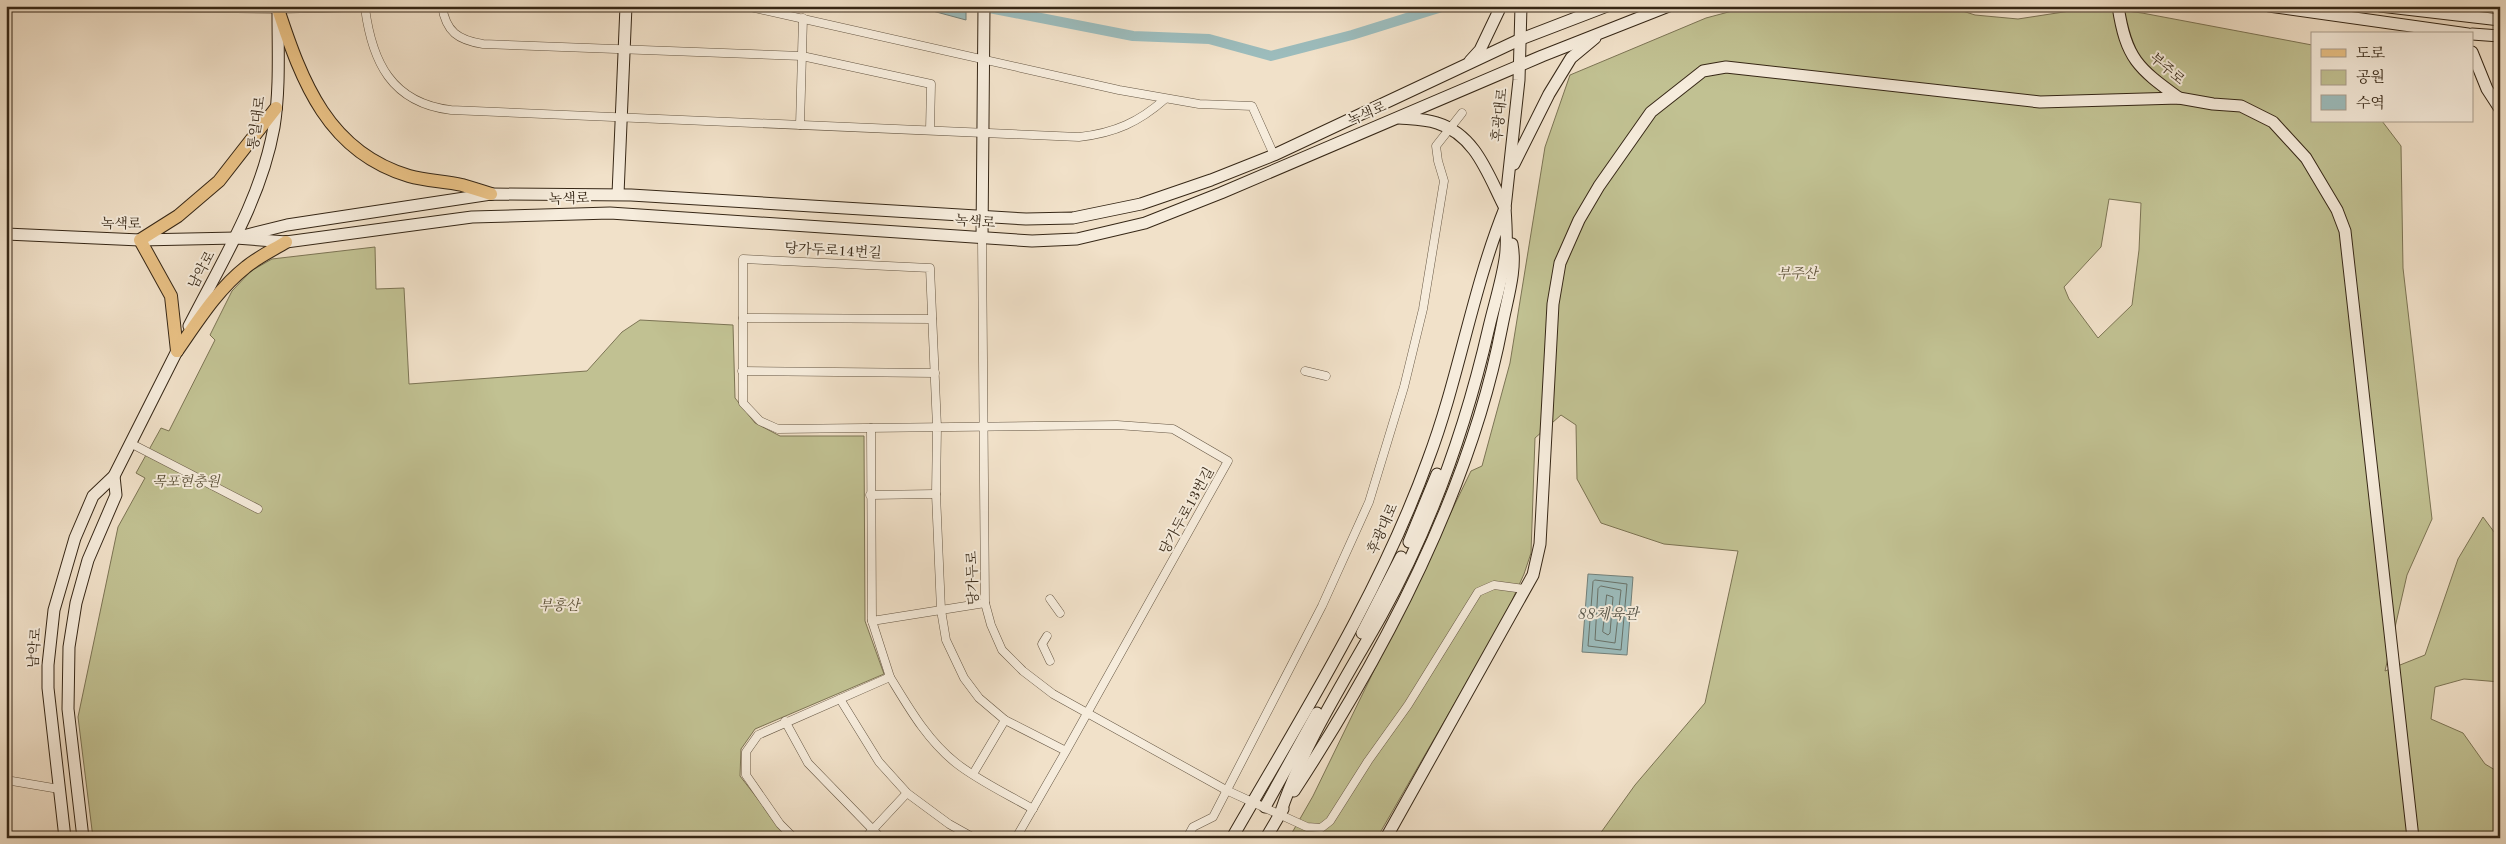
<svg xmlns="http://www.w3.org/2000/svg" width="2506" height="844" viewBox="0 0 2506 844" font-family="'Old Standard TT','Noto Serif KR',serif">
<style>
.green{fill:#c1c192;stroke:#7c7454;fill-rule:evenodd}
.water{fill:#9cbcbc;stroke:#73807a}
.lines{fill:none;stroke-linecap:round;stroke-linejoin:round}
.shore{stroke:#697269;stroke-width:1}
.canal{stroke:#9cbcbc;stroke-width:10}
.street-casing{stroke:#655643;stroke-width:9}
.secondary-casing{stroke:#362716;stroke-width:13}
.primary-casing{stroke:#362716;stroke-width:14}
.street{stroke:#f6ecdc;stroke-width:8}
.secondary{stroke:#f6ecdc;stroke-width:11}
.primary{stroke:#e8c084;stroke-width:12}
.labels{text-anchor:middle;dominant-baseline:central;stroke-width:4;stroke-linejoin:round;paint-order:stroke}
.street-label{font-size:14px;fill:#362716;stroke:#f6ecdc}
.park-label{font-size:14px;font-style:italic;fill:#594e35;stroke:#f6ecdc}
.water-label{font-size:15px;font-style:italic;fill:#555448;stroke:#f6ecdc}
</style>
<rect width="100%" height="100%" fill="#f1e1c9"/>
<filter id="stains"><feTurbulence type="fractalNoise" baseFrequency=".004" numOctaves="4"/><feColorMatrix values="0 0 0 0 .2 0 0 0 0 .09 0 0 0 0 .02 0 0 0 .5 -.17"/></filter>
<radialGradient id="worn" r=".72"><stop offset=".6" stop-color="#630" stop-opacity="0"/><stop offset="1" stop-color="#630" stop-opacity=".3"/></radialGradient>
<!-- green -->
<g class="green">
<path d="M1751,6H1947L1975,15L2018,19L2096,7L2142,13L2312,45V121H2382L2401,146L2403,268L2432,519L2407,575L2385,671L2425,655L2458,559L2483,517L2500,540V682L2464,679L2435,687L2431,719L2463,733L2485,764L2500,773V838H1597L1635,785L1705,703L1738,551L1664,544L1601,523L1577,479L1576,425L1561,415L1535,438L1531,553L1524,574L1505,616L1377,838H1289L1313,796L1471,471L1482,466L1510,363L1545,147L1570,75L1706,18ZM2109,199L2141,203L2139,250L2132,305L2098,338L2069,299L2064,287L2101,247Z"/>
<path d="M375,247L376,289L404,288L409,384L587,371L622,332L640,320L733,325L735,398L755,423L780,436H864L865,621L884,674L755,729L741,749L740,776L788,838H93L78,717L118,527L145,478L136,473L161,428L169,431L215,340L210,335L232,291L251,271L272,259Z"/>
</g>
<!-- water -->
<g class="water">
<path d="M914,6H966V20Z"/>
<path d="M1588,574L1633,577L1627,655L1582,652Z"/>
</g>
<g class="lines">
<!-- shore -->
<g class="shore">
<path d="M1595,580L1627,584L1621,650L1588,646L1593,582Z"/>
<path d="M1601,586L1621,590L1615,643L1595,640L1598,589Z"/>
<path d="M1607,595L1613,597L1610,633L1608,635L1603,632Z"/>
</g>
<!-- canal -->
<path class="canal" d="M979,6L1133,36L1209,39L1271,56L1352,35L1445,6"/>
<defs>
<g id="street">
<path d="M52,6L278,9L410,6"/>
<path d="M442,6C446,32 458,40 483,44L802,56L931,84L930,130"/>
<path d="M746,6L1119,90L1199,104L1252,106L1274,155"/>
<path d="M365,8C372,61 391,103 451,110L1079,137C1115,133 1139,122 1165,99"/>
<path d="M800,125L803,18"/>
<path d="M982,238L985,603L991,625L1002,650L1023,671L1053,694L1226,790L1307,827L1321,828L1330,821L1368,761L1408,705L1478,592L1494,585L1524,589"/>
<path d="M743,318L932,319"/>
<path d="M742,371L935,373"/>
<path d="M1305,371L1326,376"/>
<path d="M871,428L872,621L985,603"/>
<path d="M130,443L258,509"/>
<path d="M870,495L936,494"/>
<path d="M1050,599L1060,613"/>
<path d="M1047,636L1042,644L1050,661"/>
<path d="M890,677C909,708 927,740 956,763C979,781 1007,794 1033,809"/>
<path d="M840,699L879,762L907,793"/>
<path d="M785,721L808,763L881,838"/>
<path d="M973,774L1005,720"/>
<path d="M6,780L59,789"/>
<path d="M794,838L780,824L746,775V752L758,735L890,677L872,621"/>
<path d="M865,838L907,793L949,824L974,838"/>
<path d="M1016,838L1066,751L1005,720L979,698L964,678L946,640L941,610L936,494L937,427L930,268L743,259V403L760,421L778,429L1117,425L1173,429L1228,461L1066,751"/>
<path d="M1187,838L1193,827L1213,817L1322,606L1369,502L1404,387L1423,309L1444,181L1438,161L1436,146L1462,113"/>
</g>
<g id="secondary">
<path d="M2118,6C2126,59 2138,68 2179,98"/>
<path d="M2269,6L2468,34"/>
<path d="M2380,6L2500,20"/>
<path d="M2472,34L2500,36"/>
<path d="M2472,52L2487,89L2500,109"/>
<path d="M1470,61L1480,50L1501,6"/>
<path d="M1399,118C1411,119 1425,119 1437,123C1476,135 1488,175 1505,208"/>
<path d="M1514,164L1549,94L1571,58L1595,38"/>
<path d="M618,194L626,6"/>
<path d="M1505,208L1519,80L1521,6"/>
<path d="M6,234L140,240L236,238L286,242L472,217L610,213L1032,241L1077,239L1145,223L1221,193L1542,56L1669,6"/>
<path d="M243,236L287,225L491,194L631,195L1026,219L1073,218L1141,204L1211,180L1274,155L1521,39L1607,6"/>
<path d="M982,238L984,6"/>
<path d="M189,326C222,261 261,200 274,127C280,90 278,51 278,13"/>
<path d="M1409,542L1437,474"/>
<path d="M1362,633L1401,557"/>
<path d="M1294,791C1384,653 1471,489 1502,326C1507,299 1517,270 1512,244"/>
<path d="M1265,807L1317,713"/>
<path d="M65,838L48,688V665L54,610L75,538L93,496L114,476L181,343"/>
<path d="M83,838L68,709L69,647L76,603L88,560L116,495L114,476"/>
<path d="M1232,838C1302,716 1380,593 1428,460C1459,378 1472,290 1505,208C1506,222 1507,236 1506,250C1505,271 1494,305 1489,327C1466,427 1431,526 1381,616C1345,680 1304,743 1280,814"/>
<path d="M1266,838L1283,809"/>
<path d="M1386,838L1533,575L1540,544L1553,304L1560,263L1579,220L1599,186L1651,112L1703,71L1726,67L2040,102L2179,98L2213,104L2241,106L2273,122L2306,158L2337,210L2345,231L2413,838"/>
</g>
<g id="primary">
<path d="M278,9C302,82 328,152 409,176C426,181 444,181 462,185C472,188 482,191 491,194"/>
<path d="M177,351L171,296L140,240L178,216L219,181L276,108"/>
<path d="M177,351C198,321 217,290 246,267C258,257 273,250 286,242"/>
</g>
</defs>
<!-- street casing -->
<use href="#street" class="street-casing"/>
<!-- secondary casing -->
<use href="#secondary" class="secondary-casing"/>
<!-- primary casing -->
<use href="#primary" class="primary-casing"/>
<!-- street -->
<use href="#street" class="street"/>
<!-- secondary -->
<use href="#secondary" class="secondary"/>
<!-- primary -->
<use href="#primary" class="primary"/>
</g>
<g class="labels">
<!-- street labels -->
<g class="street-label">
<text transform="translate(2167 69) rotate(40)">부주로</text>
<text transform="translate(1367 114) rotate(-23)">녹색로</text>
<text transform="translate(1500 115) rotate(-84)">후광대로</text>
<text transform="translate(257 123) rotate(-82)">통일대로</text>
<text transform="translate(569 199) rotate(-2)">녹색로</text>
<text transform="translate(975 222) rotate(4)">녹색로</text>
<text transform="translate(121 224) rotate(1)">녹색로</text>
<text transform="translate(833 251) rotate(3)">당가두로14번길</text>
<text transform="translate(202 270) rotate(-62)">남악로</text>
<text transform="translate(1187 511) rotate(-61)">당가두로13번길</text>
<text transform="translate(1383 529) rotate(-66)">후광대로</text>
<text transform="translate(973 578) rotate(-92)">당가두로</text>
<text transform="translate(35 648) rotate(-86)">남악로</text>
</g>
<!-- park labels -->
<g class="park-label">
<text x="1797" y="274">부주산</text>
<text x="186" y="482">목포현충원</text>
<text x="559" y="606">부흥산</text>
</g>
<!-- water labels -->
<g class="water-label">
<text x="1608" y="615">88체육관</text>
</g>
</g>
<!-- margin -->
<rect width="2506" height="844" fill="none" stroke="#f1e1c9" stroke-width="25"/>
<rect x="8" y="8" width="2491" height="829" fill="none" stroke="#362716" stroke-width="2.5"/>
<rect x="12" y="12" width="2481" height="819" fill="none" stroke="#362716"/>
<!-- legend -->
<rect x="2311" y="32" width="162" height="90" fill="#f6ecdc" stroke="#a99d8d"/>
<rect x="2321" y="49" width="25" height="8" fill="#e8c084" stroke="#a99d8d"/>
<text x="2356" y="58" font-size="15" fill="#362716">도로</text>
<rect x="2321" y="70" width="25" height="15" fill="#c1c192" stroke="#a99d8d"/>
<text x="2356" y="82" font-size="15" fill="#362716">공원</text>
<rect x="2321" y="95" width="25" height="15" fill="#9cbcbc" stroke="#a99d8d"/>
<text x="2356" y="108" font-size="15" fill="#362716">수역</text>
<rect width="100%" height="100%" filter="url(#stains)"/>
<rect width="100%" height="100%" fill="url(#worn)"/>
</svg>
